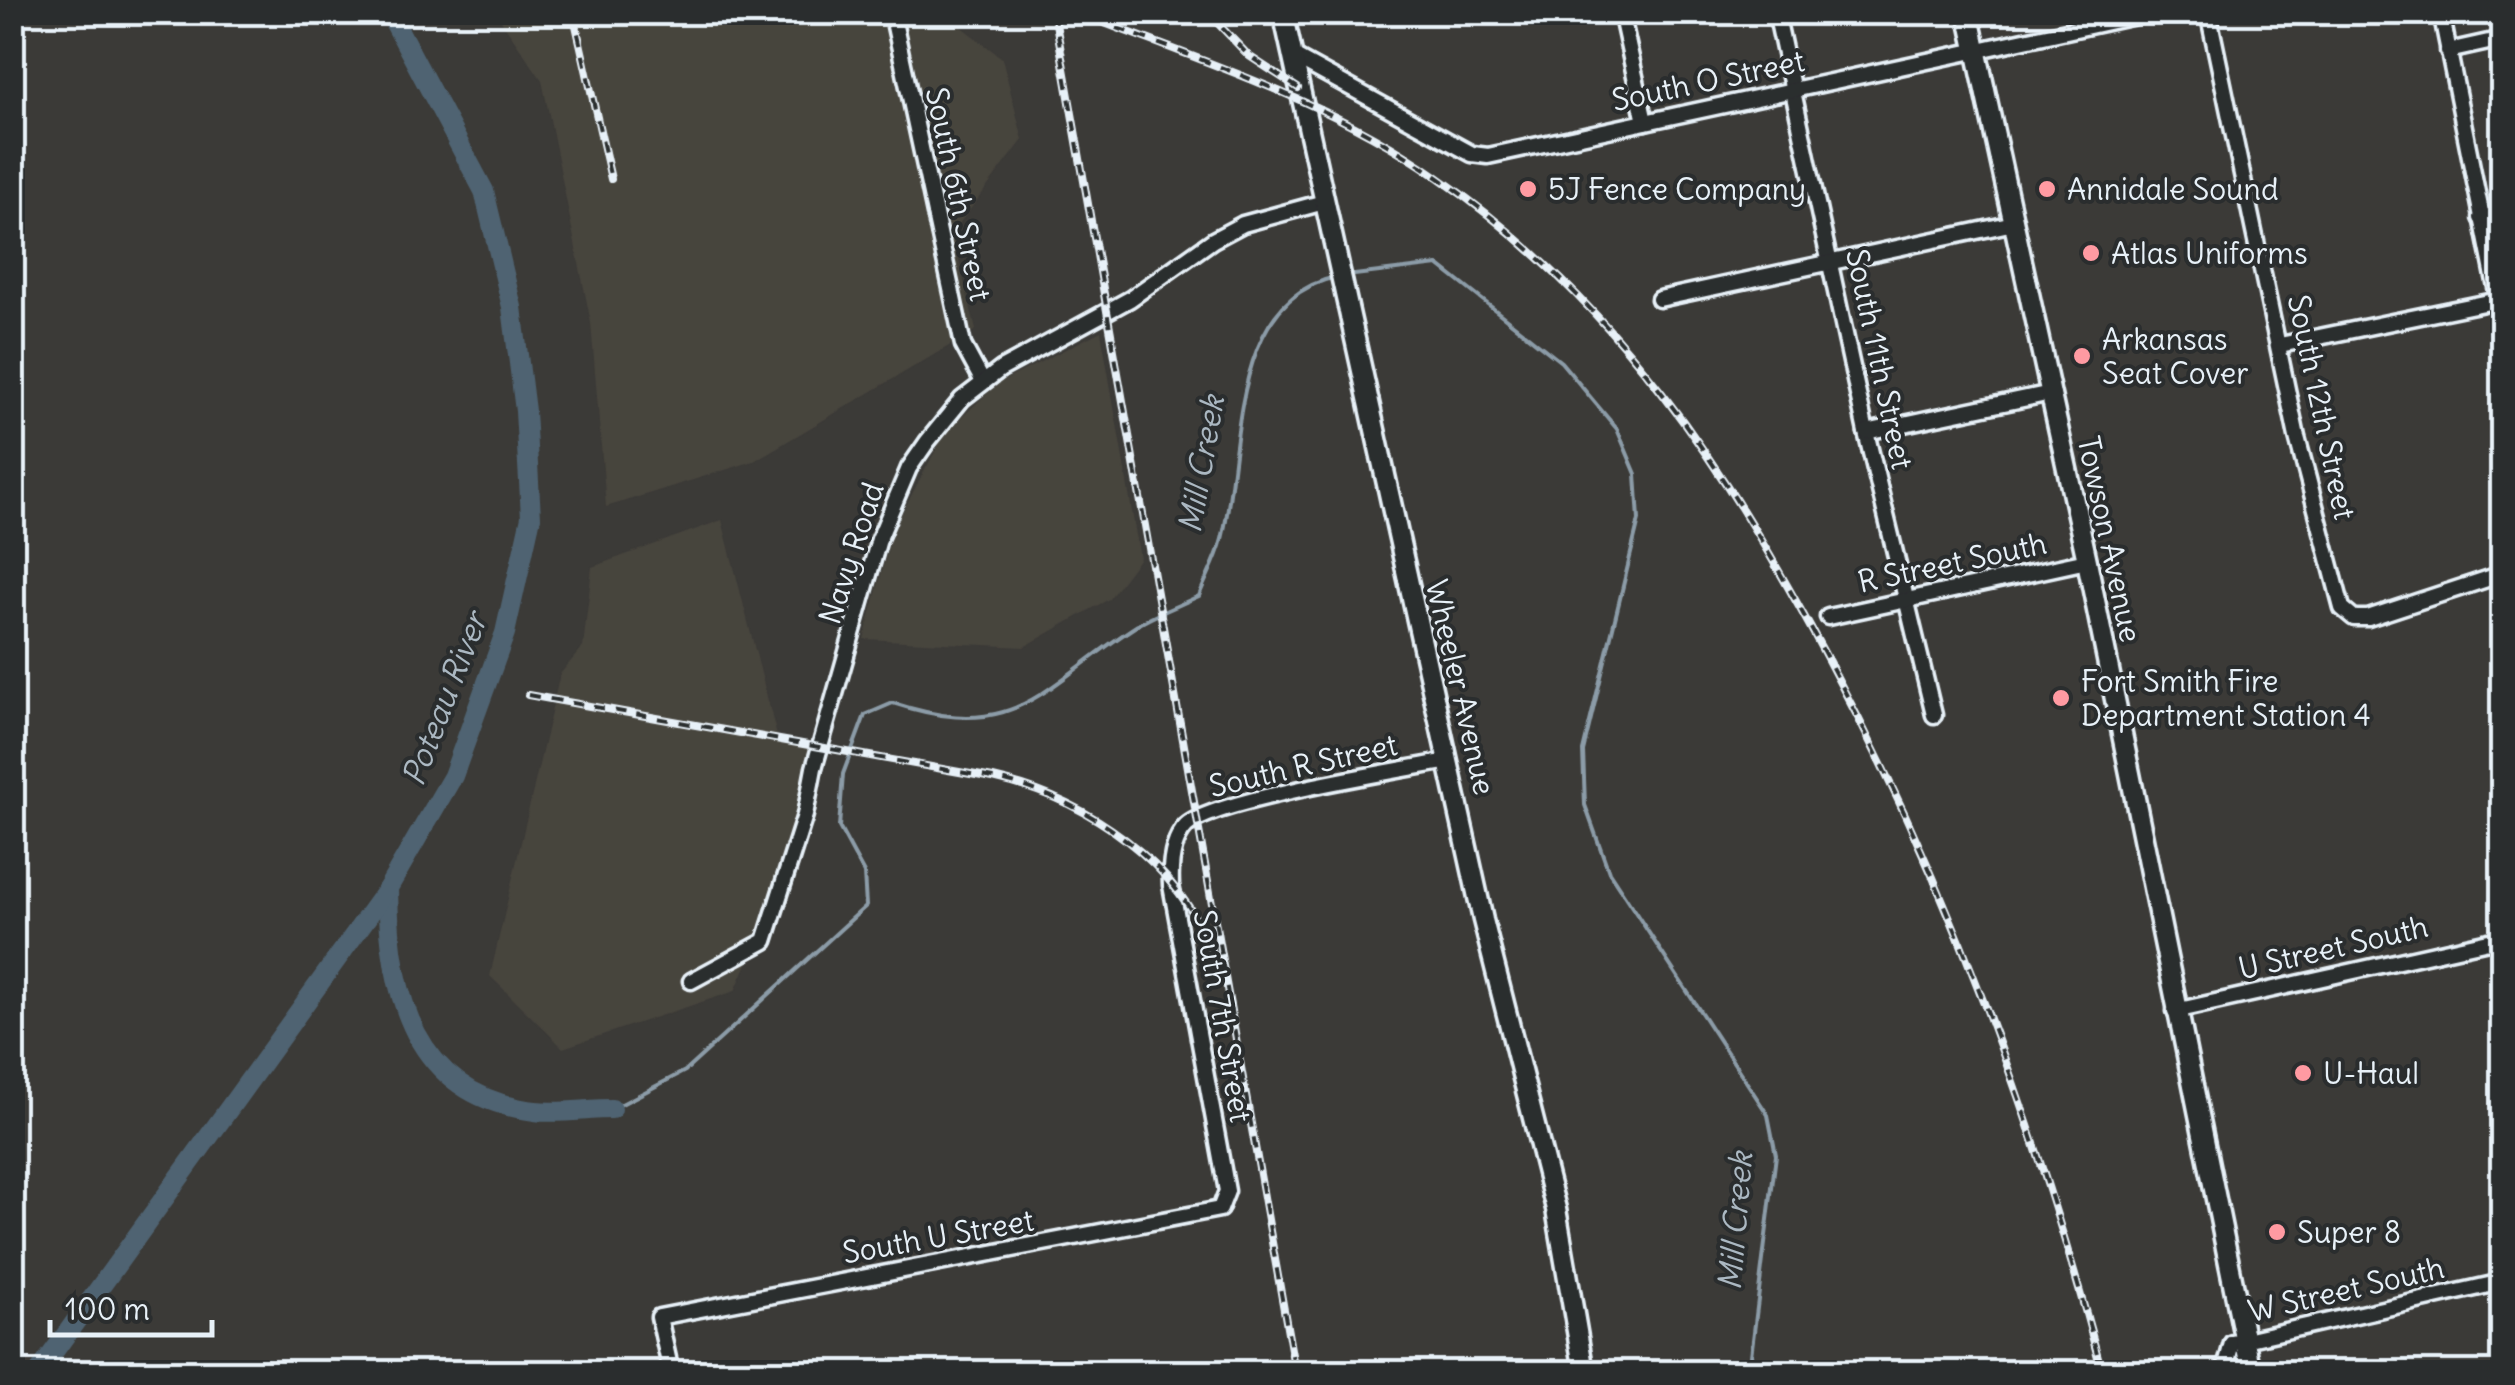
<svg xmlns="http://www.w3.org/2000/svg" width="2515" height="1385" viewBox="0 0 2515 1385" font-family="Delius,sans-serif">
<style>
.built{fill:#47443d}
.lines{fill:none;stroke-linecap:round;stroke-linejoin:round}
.stream{stroke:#8c9ca8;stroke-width:4}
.river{stroke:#4f6372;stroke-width:20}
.minor-casing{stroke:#e8f1f8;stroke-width:21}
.major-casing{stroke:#e8f1f8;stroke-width:25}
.minor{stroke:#2a2d2e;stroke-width:14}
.major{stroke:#2a2d2e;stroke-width:18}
.rail-casing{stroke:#e8f1f8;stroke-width:8}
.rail{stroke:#2a2d2e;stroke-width:4;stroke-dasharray:11;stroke-linecap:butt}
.poi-dot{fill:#ff9aa2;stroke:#2a2d2e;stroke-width:4}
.labels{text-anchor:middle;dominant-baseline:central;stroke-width:8;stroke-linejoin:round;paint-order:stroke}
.street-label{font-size:30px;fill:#e8f1f8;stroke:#2a2d2e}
.poi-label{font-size:30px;fill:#e8f1f8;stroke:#2a2d2e;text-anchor:start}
.water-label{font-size:32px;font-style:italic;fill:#abb8c2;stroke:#2a2d2e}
</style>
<rect width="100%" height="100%" fill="#3b3a37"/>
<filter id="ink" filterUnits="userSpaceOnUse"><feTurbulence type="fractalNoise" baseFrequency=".01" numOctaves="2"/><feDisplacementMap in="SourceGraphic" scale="20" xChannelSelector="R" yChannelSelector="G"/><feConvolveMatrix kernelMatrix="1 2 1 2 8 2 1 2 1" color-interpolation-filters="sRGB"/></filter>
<g filter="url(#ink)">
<!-- built -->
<g class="built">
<path d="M496,13H943L1002,58L1023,140L952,233L976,330L754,461L606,507L591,323L542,80Z"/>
<path d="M1101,331L1140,558L1109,599L1024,647L864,639L893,529L945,433L997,384Z"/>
<path d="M722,520L778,740L817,742L788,871L735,991L563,1048L490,976L560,674L583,647L592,567Z"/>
</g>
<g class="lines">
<!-- stream -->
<g class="stream">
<path d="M1346,276L1438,265L1561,362L1617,429L1636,474L1639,520L1583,751L1585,805L1609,872L1768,1115L1776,1155L1749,1372"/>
<path d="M612,1109L685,1071L866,906L864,873L839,827L843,774L865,715L893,703C1018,744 1040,688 1136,626C1155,614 1178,606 1199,596C1206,578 1217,559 1222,539C1243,458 1227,299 1336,277"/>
</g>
<!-- river -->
<g class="river">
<path d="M388,888C389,993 413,1096 535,1111C559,1114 587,1109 612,1109"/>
<path d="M39,1372L388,888L453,776L505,633L531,517L525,411L512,307L484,191L389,12"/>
</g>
<defs>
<g id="minor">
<path d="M892,12L963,345L983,382"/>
<path d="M1621,12L1645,122"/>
<path d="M1776,12L1866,432L1934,715"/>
<path d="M2208,12L2297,437L2342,608L2354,618H2368L2502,574"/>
<path d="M2441,12L2502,317"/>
<path d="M2448,51L2502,39"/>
<path d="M1293,56L1472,154L1488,156L2154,12"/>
<path d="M2481,218L2502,213"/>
<path d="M1659,299L2014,223"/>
<path d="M2280,345L2499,300"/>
<path d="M1866,432L2051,393"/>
<path d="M1828,617L2087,561"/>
<path d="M691,981L765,941L805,815L814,768L879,539L909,468L927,442L962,399L1001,369L1130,299L1213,240L1243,224L1324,202"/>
<path d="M2175,1011L2502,938"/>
<path d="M671,1372L659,1317L1220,1209L1227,1191L1171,885C1170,865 1172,841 1186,826C1213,800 1401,770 1449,761"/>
<path d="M2224,1372L2232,1343L2502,1282"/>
</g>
<g id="major">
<path d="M1283,12L1483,920L1556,1209L1584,1372"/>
<path d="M1968,12L2087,561L2251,1372"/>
</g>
</defs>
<!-- minor casing -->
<use href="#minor" class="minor-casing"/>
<!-- major casing -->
<use href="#major" class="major-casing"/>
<!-- minor -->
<use href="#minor" class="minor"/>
<!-- major -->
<use href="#major" class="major"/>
<defs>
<g id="rail">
<path d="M573,12L611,179"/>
<path d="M1054,12L1295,1372"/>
<path d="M1076,12C1198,60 1328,100 1436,176C1618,302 1726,468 1828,660C1950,887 2036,1124 2102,1372"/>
<path d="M1207,12L1249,56L1298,88"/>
<path d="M528,695L993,778C1087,799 1179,862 1213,955"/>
</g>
</defs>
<!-- rail casing -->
<use href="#rail" class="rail-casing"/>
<!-- rail -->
<use href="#rail" class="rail"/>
</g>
</g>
<!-- markers -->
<g class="poi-dot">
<circle cx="1528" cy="189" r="10"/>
<circle cx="2047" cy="189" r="10"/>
<circle cx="2091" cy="253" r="10"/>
<circle cx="2082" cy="356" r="10"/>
<circle cx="2061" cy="698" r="10"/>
<circle cx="2303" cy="1073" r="10"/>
<circle cx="2277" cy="1232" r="10"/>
</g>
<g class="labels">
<!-- street labels -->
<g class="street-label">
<text transform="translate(1708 80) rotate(-12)">South O Street</text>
<text transform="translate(959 194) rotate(78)">South 6th Street</text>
<text transform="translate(1880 359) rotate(78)">South 11th Street</text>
<text transform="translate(2322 407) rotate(78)">South 12th Street</text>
<text transform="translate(2110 539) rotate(78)">Towson Avenue</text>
<text transform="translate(851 553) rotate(-72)">Navy Road</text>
<text transform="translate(1952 562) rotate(-12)">R Street South</text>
<text transform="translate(1461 687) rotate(77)">Wheeler Avenue</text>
<text transform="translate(1303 765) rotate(-13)">South R Street</text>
<text transform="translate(2333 947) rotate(-13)">U Street South</text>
<text transform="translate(1223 1016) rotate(80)">South 7th Street</text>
<text transform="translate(938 1236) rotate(-10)">South U Street</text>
<text transform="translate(2346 1289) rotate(-13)">W Street South</text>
</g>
<!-- poi labels -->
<g class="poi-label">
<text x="1548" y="189">5J Fence Company</text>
<text x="2067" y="189">Annidale Sound</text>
<text x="2111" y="253">Atlas Uniforms</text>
<text x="2102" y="339">Arkansas<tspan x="2102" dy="34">Seat Cover</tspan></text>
<text x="2081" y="681">Fort Smith Fire<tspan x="2081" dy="34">Department Station 4</tspan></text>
<text x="2323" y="1073">U-Haul</text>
<text x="2297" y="1232">Super 8</text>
</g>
<!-- water labels -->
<g class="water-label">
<text transform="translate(1201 464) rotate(-80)">Mill Creek</text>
<text transform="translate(444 699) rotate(-69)">Poteau River</text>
<text transform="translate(1735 1221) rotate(-85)">Mill Creek</text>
</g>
</g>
<!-- margin -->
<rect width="2515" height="1385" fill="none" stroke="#2a2d2e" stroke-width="50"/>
<rect x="25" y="25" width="2465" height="1335" fill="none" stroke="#e8f1f8" stroke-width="4" filter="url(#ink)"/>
<!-- scale -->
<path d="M50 1320v15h162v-15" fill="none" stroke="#e8f1f8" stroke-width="5"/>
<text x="65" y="1320" font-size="30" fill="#e8f1f8" stroke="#2a2d2e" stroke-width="8" paint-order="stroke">100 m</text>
</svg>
